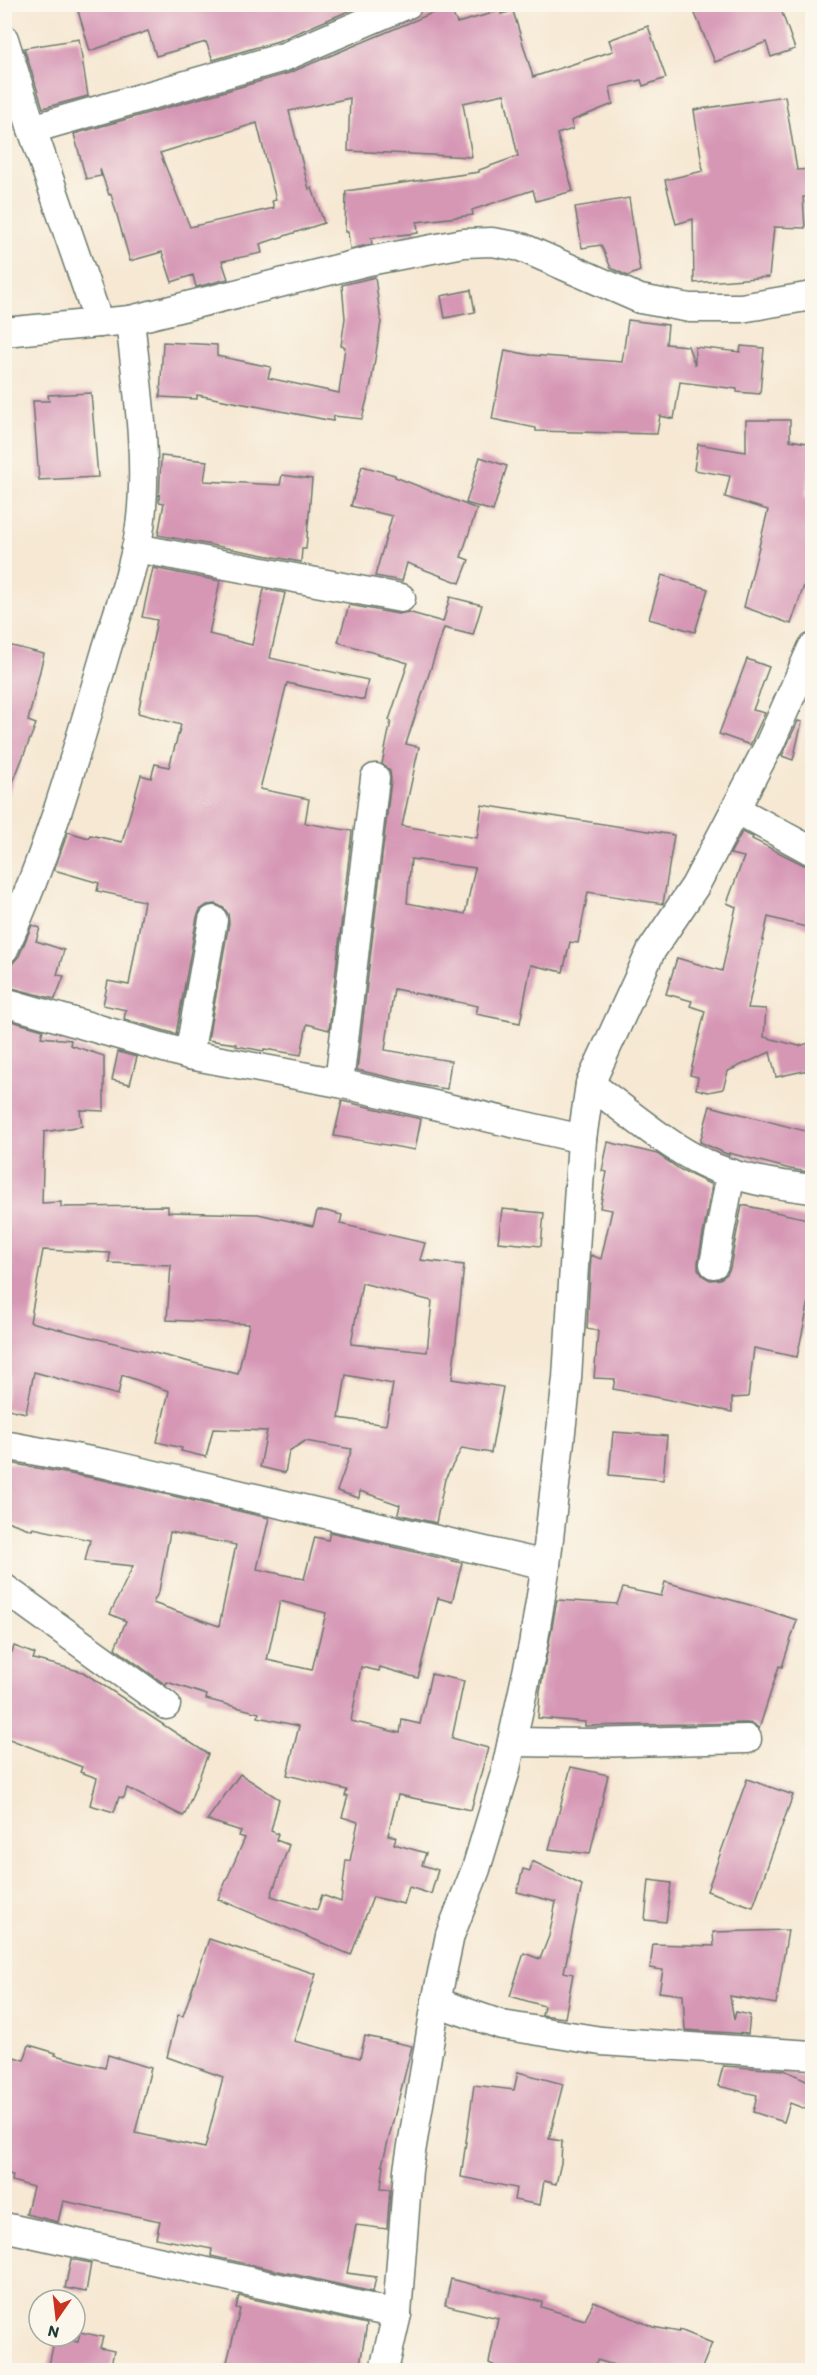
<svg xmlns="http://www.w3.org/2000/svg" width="817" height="2375" viewBox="0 0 817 2375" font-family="Itim,sans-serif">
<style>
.building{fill:#d697b5;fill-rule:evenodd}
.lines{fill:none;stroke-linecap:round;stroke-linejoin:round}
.street-casing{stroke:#6a796c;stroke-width:31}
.street{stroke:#fff;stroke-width:28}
</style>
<rect width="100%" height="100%" fill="#fbf7ec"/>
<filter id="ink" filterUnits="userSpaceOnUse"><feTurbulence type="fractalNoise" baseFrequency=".0167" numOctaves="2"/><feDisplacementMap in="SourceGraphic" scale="12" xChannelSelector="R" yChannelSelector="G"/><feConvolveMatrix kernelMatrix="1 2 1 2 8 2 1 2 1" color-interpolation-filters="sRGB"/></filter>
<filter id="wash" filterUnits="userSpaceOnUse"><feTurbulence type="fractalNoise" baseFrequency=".008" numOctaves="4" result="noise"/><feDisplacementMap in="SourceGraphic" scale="24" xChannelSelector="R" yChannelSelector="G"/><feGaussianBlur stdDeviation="1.35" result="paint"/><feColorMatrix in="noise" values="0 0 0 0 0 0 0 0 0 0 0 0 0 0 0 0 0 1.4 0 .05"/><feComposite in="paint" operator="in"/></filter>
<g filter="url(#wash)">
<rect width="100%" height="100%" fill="#f6e8d3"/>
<g id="blocks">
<!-- building -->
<g class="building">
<path d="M76,4H365L278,41L213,60L206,42L156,56L148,31L90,51Z"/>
<path d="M691,4H779L795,49L771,57L766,42L715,62Z"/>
<path d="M449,6L457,23L500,11L501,14L513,11L533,77L613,51L609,40L648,26L666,78L643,86L641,80L610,87L613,104L571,121L573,129L557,134L573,191L536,201L533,190L472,210L473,215L417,222L418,233L371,238L372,244L350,249L348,232H345L346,191L479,172V170L518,156L504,94L463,103L472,157L348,151L350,98L289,111L309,189L312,188L324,223L260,244L262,253L222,261L228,279L196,287L193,275L172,282L162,252L130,261L111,194L109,195L100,169L101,176L86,179L74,134L289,73ZM257,123L276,200L272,201L274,208L190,227L160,153Z"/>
<path d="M79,39L88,96L43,108L24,48Z"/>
<path d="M785,96L797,170L813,169V197H803L805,228L774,227L769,277L694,283L693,219L676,224L665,180L703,171L694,110Z"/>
<path d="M629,198L640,271L628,276L611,268L601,245L582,248L575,207Z"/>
<path d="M375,277L381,322L371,384L362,419L334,416L333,421L197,395V399L160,397L163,342L217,345V356L271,367L268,378L339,393L345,347L341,346L345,318L342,285Z"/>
<path d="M471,290L475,312L445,318L441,296Z"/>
<path d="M628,320L668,325L666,344L688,346L695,365V347L740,352L741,346L764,348L760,394L737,392V389L680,382L674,419L660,416L657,434L536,431V428L492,419L505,350L530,355L622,362Z"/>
<path d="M91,393L98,477L39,480L33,401H49L48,395Z"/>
<path d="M746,420H790V440L813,444V461L805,497L813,499V559L791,624L744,607L768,510L725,497L730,476L694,470L698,444L746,452Z"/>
<path d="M161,456L207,461L204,481L280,485L282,475L312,479L306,549H302L301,562L158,535L164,503L159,502Z"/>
<path d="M480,457L507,466L493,511L466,503Z"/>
<path d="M362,466L395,475V477L477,509L461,557L469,560L460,583L407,563L402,581L375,576L392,516L351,506Z"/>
<path d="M153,568L220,581L209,634L252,645L264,589L285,593L270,658L368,680L364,700L287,683L260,789L309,799L305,823L352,831L329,1030L307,1024L301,1055L264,1049V1051L236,1046V1044L208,1040L229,923L228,914L224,908L216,904L207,905L200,910L197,917L176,1034L124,1019L126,1010L103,1005L108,981L129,985L144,901L97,891L99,883L54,870L68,832L89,838L90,835L122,842L141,775L151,778L155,764L169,767L181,725L138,713L157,620L142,617Z"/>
<path d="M662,575L708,589L695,632L649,619Z"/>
<path d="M450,597L482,605L473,635L444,628L406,744L419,747L402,826L477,838L482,805L674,835L663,904L588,892L578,943L570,942L563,972L531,965L520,1023L476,1014L478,1006L394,989L385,1050L451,1061L447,1089L427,1086L357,1070L391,780L390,771L382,764L391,721L389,720L408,663L338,642L349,605L398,614L408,612L443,622ZM411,859L475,868L465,914L407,903Z"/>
<path d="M4,644L44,654L28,721L36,724L6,800Z"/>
<path d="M747,659L769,667L753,710L765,713L750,745L719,734Z"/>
<path d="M798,721L802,722L793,760L782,756Z"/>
<path d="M742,832L753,837L752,839L804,865L813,867V929L768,917L748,1008L766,1009L764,1037L799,1046L813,1042V1069L776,1077L770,1052L728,1071L723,1089L708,1092L696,1089L698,1077L690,1075L705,1011L690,1006L692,1001L666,994L677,958L722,971L736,907L727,903L744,857L730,854Z"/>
<path d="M32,925L40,928L36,941L64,950L57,975L64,976L55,999L4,986V965L13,963L19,956Z"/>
<path d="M4,1019L43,1030L41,1037L71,1040L70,1045L104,1056V1111L80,1110L82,1126L44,1132L42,1203L61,1202V1207L168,1206V1212L258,1214L313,1226L317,1211H326L342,1215L340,1224L425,1243L420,1260L464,1265L452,1379L503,1387L491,1453L462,1448L445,1479L436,1523L398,1514L400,1505L360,1491L359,1498L337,1491L352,1449L305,1441L289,1451L285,1473L260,1467L267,1431L213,1429L206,1457L181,1451L182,1448L157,1442L169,1391L122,1375L118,1395L34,1372L26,1413L4,1408L9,1374L4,1373ZM43,1250L110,1253L109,1263L171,1265L167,1320L249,1324L238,1374L30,1322ZM362,1283L432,1301L427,1352L351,1344ZM346,1375L393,1384L386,1425L339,1418Z"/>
<path d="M118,1052L137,1057L130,1084L112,1080Z"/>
<path d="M342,1101L421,1119L415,1150L334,1136Z"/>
<path d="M710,1106L813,1133V1170L808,1172L790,1169L729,1153V1155L700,1142Z"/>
<path d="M608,1142L657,1154L681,1170L712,1185L698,1262V1269L703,1276L710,1280L720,1279L727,1274L730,1268L742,1205L813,1220V1283L797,1357L754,1348L748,1397L732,1398V1412L613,1389L615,1379L594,1378L598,1331L587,1329L591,1255L601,1259L612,1210L600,1208L607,1172L602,1171Z"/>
<path d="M502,1209L544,1213L541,1246L498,1242Z"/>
<path d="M613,1432L667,1436L663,1480L609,1475Z"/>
<path d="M4,1462L104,1480L269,1518L257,1569L304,1579L315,1537L328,1540L330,1532L462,1563L452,1602L438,1598L418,1678L380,1667L379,1671L361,1667L351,1721L400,1733L402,1720L420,1724L431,1674L464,1681L452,1738L488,1748L471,1810L398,1795L388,1835L396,1837L394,1844L426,1853L422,1865L438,1870L431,1894L409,1887L404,1904L373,1897L351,1955L218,1899L245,1838L239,1836L241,1831L207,1820L240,1774L279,1799L271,1831L278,1834L276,1840L289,1845L271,1896L317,1910L322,1895L341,1902L346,1860L350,1861L358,1822L342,1817L348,1796H345L347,1790L287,1775L299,1726L258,1717L259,1713L206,1699L207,1695L167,1682L166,1685L115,1648L126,1621L110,1614L133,1566L85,1561L90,1540L33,1528L32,1530L4,1520ZM170,1532L236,1545L219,1626L153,1603L159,1591ZM280,1601L326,1613L312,1670L267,1660Z"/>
<path d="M665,1582L750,1605L797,1620L782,1667L779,1666L759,1729L754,1724L747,1723L585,1726V1722L538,1718L540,1691L557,1600L617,1604L623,1588L661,1596Z"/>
<path d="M14,1646L35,1654L33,1659L83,1672L208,1754L185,1814L183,1816L127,1788L124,1798L119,1797L114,1812L90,1805L97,1778L80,1772L82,1767L4,1737V1649L12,1652Z"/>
<path d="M571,1767L608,1775L590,1854L549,1849Z"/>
<path d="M747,1779L793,1795L753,1907L707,1891Z"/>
<path d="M532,1861L582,1885L564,1972L573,1974L565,2018L542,2015L544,2006L510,1996L524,1953L540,1959L549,1936L556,1902L517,1892L523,1869L530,1871Z"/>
<path d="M649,1880L671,1883L666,1922L645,1920Z"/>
<path d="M788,1930L776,2004L730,1996L734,2020L736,2012L750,2015L748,2034L685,2030L683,1995L659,1992L663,1970L650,1968L653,1944L714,1946L713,1932Z"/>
<path d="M209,1939L316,1974L294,2041L360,2058L365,2036L412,2046L382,2165H384L381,2188L390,2189L387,2229L356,2225L347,2273L376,2277L373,2292L211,2256L212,2249L156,2238L160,2221L63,2201L58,2222L26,2214L33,2187L12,2181L13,2175L4,2173V2054L24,2060L29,2045L56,2053L55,2055L105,2068L108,2055L151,2068L135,2133L205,2148L223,2077L167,2057L178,2015L183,2016Z"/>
<path d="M723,2066L784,2070L813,2083V2112L790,2103L784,2122L753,2112L757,2095L718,2086Z"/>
<path d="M518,2072L563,2084L549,2139L562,2141L561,2163L556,2184L544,2181L540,2205L514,2200L516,2188L461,2177L474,2085L514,2090Z"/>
<path d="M71,2259L91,2263L86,2292L65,2288Z"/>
<path d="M451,2279L542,2302L541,2307L585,2320L594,2301L653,2327L679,2332L680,2330L712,2343L701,2370H631L597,2360L594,2370H503L489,2363L498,2318L445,2305Z"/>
<path d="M239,2296L367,2324L359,2370H225L240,2309L236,2308Z"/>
<path d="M80,2332L103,2337L100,2348L114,2351L110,2370H48L55,2337L78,2342Z"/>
</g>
</g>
</g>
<g filter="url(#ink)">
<use href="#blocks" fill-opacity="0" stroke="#6a796c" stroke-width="1.5"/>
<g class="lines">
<defs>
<g id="street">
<path d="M4,39L32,129L99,323"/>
<path d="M32,129L284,57L408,4"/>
<path d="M4,332L130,320L369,261L464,243L492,242L521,247L640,299L690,308H741L812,296"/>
<path d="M136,548L401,598"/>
<path d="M735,809L812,851"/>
<path d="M4,949C47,856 75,757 104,658C117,612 136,567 141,518C148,452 137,386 130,320"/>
<path d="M4,1002L189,1055L339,1083L582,1139"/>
<path d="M189,1055L213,920"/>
<path d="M339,1083L375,778"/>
<path d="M590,1084C627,1111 663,1143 704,1163C736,1179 778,1185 812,1189"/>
<path d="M714,1264L731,1173"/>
<path d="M4,1445L107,1464L546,1565"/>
<path d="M4,1588L166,1705"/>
<path d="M512,1742L589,1743L747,1739"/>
<path d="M436,2002L502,2025L601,2041L812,2055"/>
<path d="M4,2227L397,2314"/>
<path d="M384,2370L397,2314L408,2170L436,2002L450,1935L476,1869L505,1773L533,1645L546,1565L567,1378L582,1139L590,1084L651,951L695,886L770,743L812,648"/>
</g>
</defs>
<!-- street casing -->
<use href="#street" class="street-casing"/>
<!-- street -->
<use href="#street" class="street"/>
</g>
</g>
<!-- margin -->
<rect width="817" height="2375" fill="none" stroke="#fbf7ec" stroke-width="24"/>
<!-- north arrow -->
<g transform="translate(57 2318) rotate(194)"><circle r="28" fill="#fbf7ec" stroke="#a3ada2" stroke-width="1.5"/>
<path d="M0-4.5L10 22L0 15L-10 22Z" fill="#c8321e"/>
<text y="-9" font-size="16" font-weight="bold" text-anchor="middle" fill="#1f3d34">N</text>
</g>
</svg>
